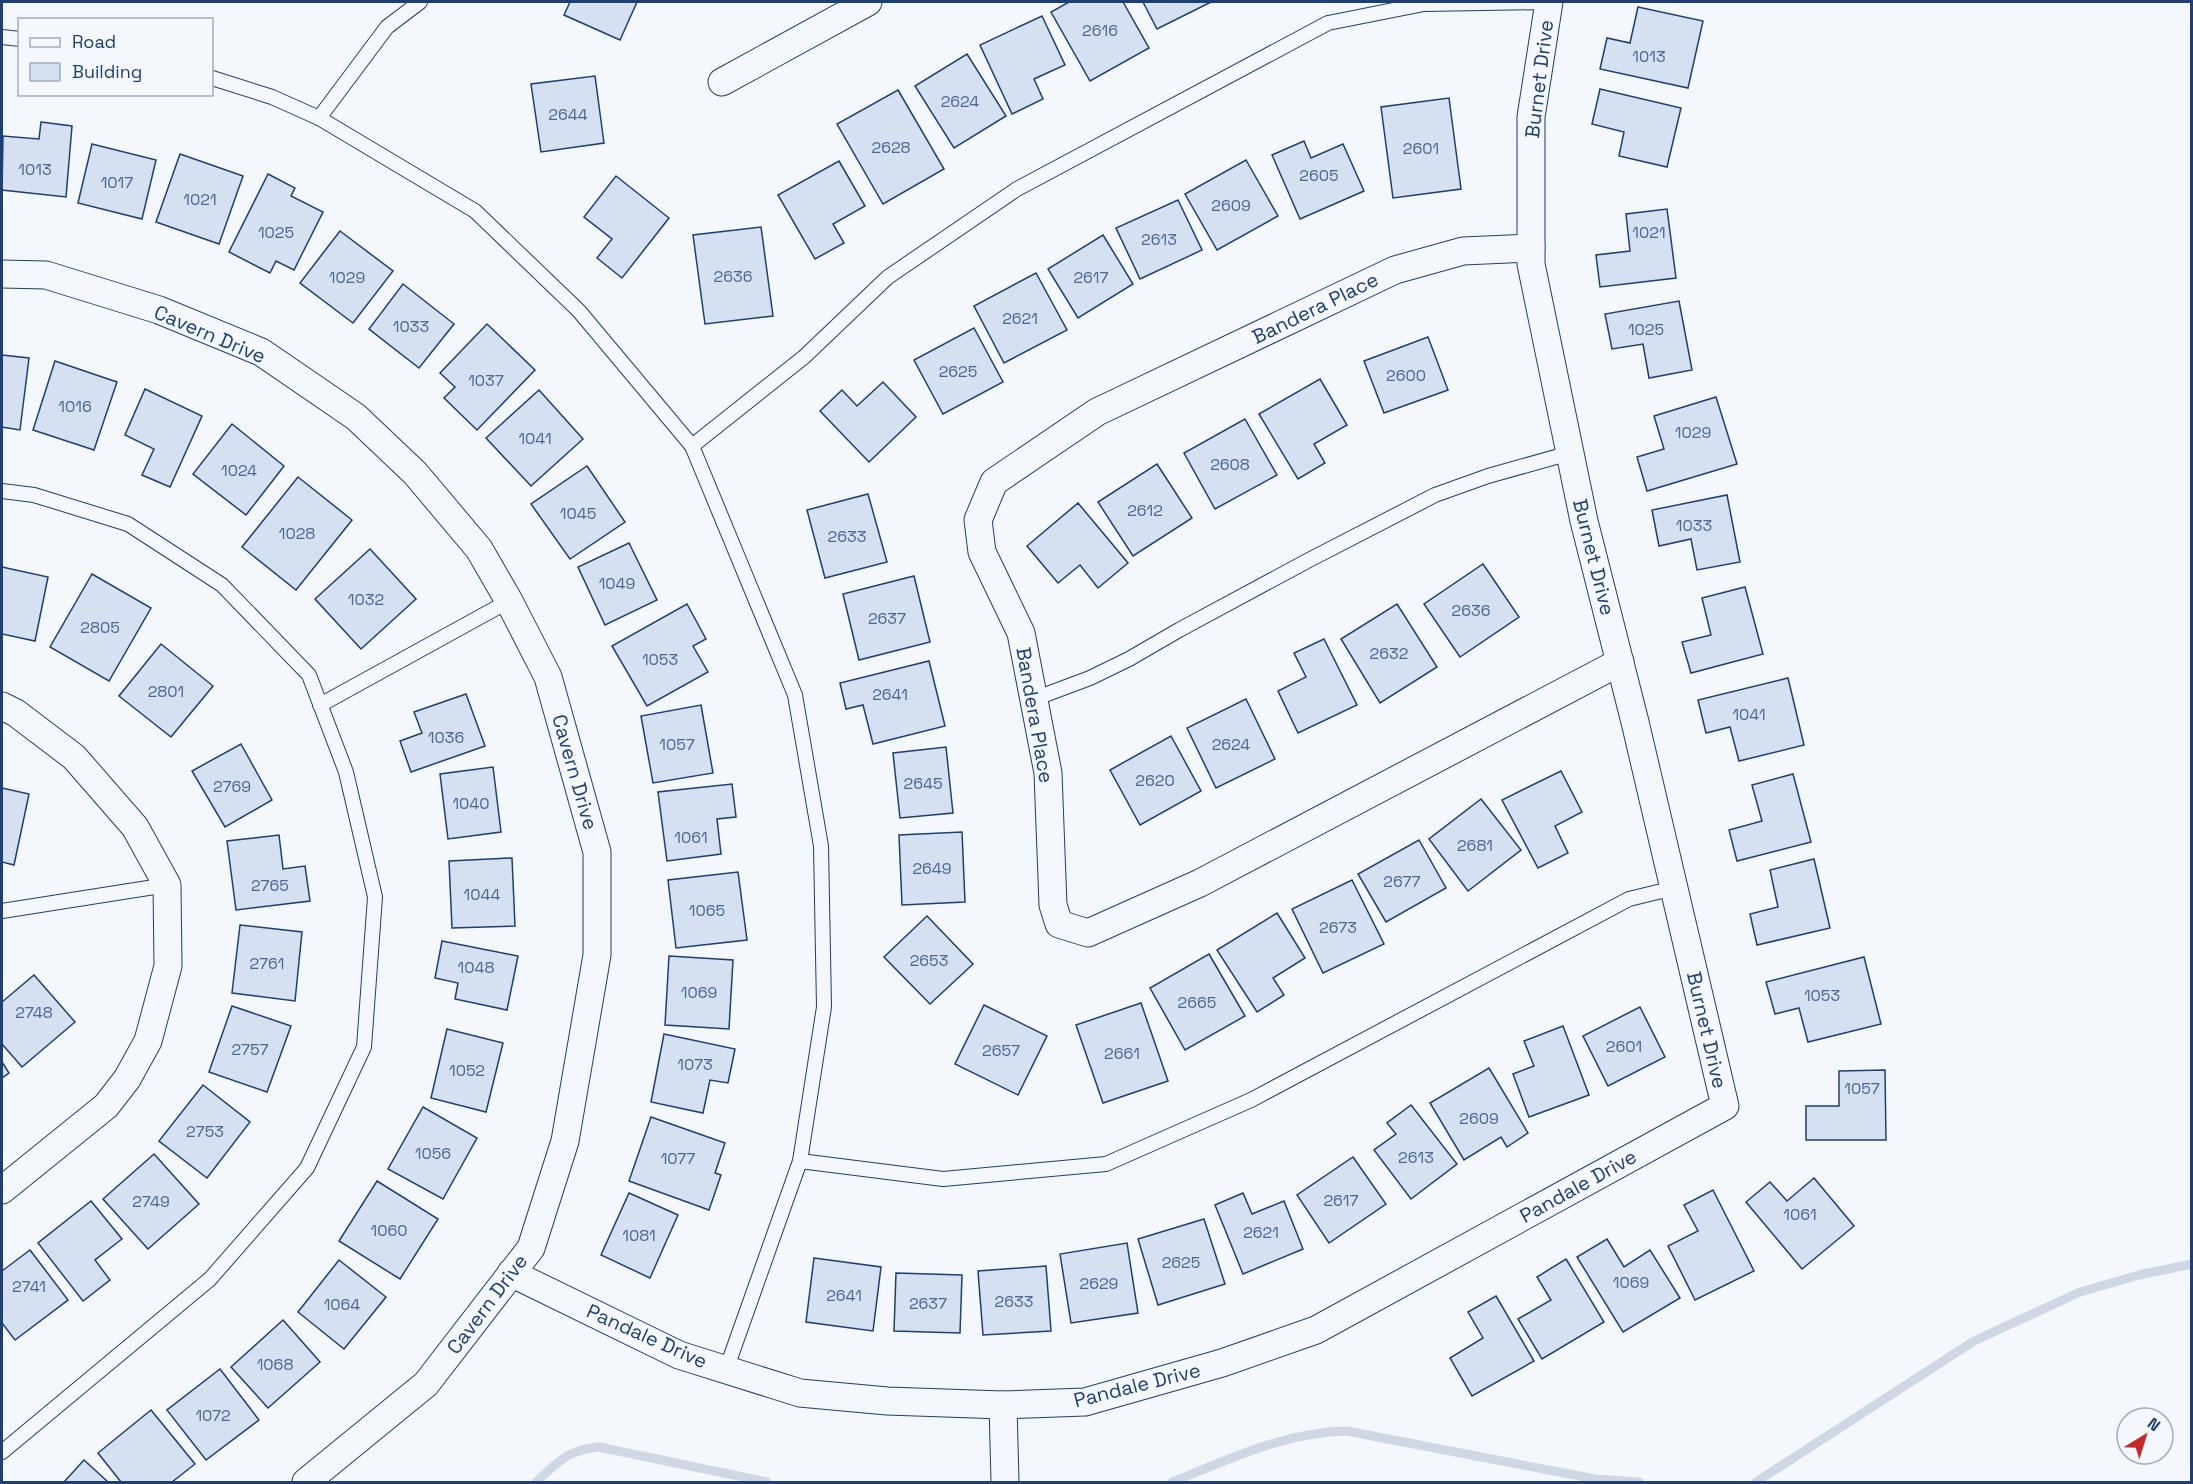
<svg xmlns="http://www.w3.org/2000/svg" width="2193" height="1484" viewBox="0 0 2193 1484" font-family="'Space Grotesk',sans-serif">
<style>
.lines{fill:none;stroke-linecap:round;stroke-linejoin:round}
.stream{stroke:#cfd7e4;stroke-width:9}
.building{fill:#d5e0f0;stroke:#1d3f73;stroke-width:1.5}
.lane-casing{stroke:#1d3f73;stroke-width:16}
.street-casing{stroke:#1d3f73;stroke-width:29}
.lane{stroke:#f4f7fb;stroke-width:14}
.street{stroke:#f4f7fb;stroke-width:27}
.labels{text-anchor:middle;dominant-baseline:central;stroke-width:4.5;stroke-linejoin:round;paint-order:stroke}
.number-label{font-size:16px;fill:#4b6792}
.street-label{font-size:20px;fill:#1d3f73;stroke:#f4f7fb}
</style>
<rect width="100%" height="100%" fill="#f4f7fb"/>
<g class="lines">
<!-- stream -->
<g class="stream">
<path d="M536,1482C558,1462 567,1450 599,1447L767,1482"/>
<path d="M1172,1482C1228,1460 1284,1432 1347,1431L1595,1479L1639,1482"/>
<path d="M1756,1482L1974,1341L2080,1292L2139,1275L2192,1264"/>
</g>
</g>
<!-- building -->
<g class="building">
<path d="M570,2H637L620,40L564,15Z"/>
<path d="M1069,2H1123L1149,48L1090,81L1051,12Z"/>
<path d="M1143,2H1211L1157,29Z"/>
<path d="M1638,7L1703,21L1688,88L1600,69L1607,38L1630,43Z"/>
<path d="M1042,16L1065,65L1034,79L1043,99L1012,114L980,45Z"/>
<path d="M967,54L1006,116L954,148L915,86Z"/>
<path d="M595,76L604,143L541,152L531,84Z"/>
<path d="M1600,89L1681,108L1667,167L1619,156L1624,132L1592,124Z"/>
<path d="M898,90L944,169L883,204L837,124Z"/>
<path d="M1449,98L1461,189L1393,198L1381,107Z"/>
<path d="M41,122L72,126L66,197L2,190L3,136L39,139Z"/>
<path d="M1304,141L1311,158L1343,144L1364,191L1300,219L1272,155Z"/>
<path d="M92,144L156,160L142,219L78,203Z"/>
<path d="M180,154L243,176L219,244L156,222Z"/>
<path d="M1246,160L1278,216L1217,250L1185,194Z"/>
<path d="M839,161L865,206L833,224L844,243L815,259L778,195Z"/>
<path d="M268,174L295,188L291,196L323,212L294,270L276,261L270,273L229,252Z"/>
<path d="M616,176L669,218L622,278L597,258L612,239L584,217Z"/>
<path d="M1178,200L1202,250L1140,279L1116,228Z"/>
<path d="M1667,209L1676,278L1600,287L1596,255L1630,251L1626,214Z"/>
<path d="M761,227L773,316L705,324L693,235Z"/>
<path d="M340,231L393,271L353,323L300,283Z"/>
<path d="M1103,235L1133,284L1078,318L1048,269Z"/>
<path d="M1036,273L1067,330L1004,363L974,306Z"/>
<path d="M403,284L454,324L419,368L369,329Z"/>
<path d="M1679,301L1692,370L1649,378L1643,344L1612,349L1605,314Z"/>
<path d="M487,324L535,370L477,430L444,398L455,387L440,373Z"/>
<path d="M974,328L1003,382L943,414L914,360Z"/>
<path d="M1428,337L1448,390L1384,413L1364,361Z"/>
<path d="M2,355L29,358L20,430L2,427Z"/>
<path d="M55,361L117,382L94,450L33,430Z"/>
<path d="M1320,379L1347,425L1314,444L1325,463L1298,479L1259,414Z"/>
<path d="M883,382L916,417L869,462L820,411L842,390L857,406Z"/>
<path d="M145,389L202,416L170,487L142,475L154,449L125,435Z"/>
<path d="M539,390L583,439L531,486L486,438Z"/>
<path d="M1716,397L1737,464L1647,491L1637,457L1664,449L1654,416Z"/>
<path d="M1245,419L1277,475L1215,509L1184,453Z"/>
<path d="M232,424L284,466L246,515L193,474Z"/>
<path d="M1157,464L1192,518L1133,556L1098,502Z"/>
<path d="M587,466L625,522L570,559L531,504Z"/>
<path d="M298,477L352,520L296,590L242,547Z"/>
<path d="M868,494L887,562L825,578L807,510Z"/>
<path d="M1727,495L1740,562L1697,570L1691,539L1659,546L1652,510Z"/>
<path d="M1078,503L1128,563L1098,588L1080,565L1058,583L1027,546Z"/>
<path d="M629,543L657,600L605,625L578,567Z"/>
<path d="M370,549L416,599L361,649L315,599Z"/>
<path d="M1483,564L1519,617L1460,657L1424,604Z"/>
<path d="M2,567L48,577L35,641L2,634Z"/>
<path d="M92,574L151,608L109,681L50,647Z"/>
<path d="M914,576L930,642L859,660L843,594Z"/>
<path d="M1745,587L1763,654L1691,673L1682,642L1711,635L1702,598Z"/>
<path d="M687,604L706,639L693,646L708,672L647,706L612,646Z"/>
<path d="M1397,604L1437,667L1380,703L1341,639Z"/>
<path d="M1324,639L1357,705L1298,733L1278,691L1306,677L1294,653Z"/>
<path d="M161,644L213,686L171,737L119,696Z"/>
<path d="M929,661L945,726L873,744L863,705L846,709L840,683Z"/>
<path d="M1788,678L1804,745L1739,761L1730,727L1706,733L1698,700Z"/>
<path d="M466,694L485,746L411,772L400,741L422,733L414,712Z"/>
<path d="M1246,699L1275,759L1216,788L1187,728Z"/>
<path d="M701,705L713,773L653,783L641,716Z"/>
<path d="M1171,736L1201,791L1140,825L1110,770Z"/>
<path d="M241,744L272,800L225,827L192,771Z"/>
<path d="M946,747L953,813L900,818L893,753Z"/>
<path d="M493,767L501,832L448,839L440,774Z"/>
<path d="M1561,771L1582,812L1555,826L1568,853L1538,868L1502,800Z"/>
<path d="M1793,774L1811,842L1737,861L1729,830L1762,821L1752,785Z"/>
<path d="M732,784L736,817L717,819L721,854L667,861L658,792Z"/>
<path d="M2,788L29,794L14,865L2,862Z"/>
<path d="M1481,799L1521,850L1468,891L1429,839Z"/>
<path d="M962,832L965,902L902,905L899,835Z"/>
<path d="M279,835L283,869L305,866L310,901L236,910L227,841Z"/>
<path d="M1419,840L1446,888L1386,922L1358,874Z"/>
<path d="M512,858L515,926L452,928L449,861Z"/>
<path d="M1814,859L1830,928L1757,945L1750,914L1778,907L1770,870Z"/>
<path d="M738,872L747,940L676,948L668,880Z"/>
<path d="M1352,880L1384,944L1323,973L1292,909Z"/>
<path d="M1277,913L1305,958L1273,978L1284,995L1257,1012L1217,950Z"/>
<path d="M927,916L973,964L930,1004L884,957Z"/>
<path d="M240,925L302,932L295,1001L232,993Z"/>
<path d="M442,941L518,956L507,1010L455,999L458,983L435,978Z"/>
<path d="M1209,954L1245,1016L1185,1050L1150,988Z"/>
<path d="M669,956L733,960L729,1029L665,1025Z"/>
<path d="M1864,957L1881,1024L1808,1042L1799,1008L1775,1014L1766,982Z"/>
<path d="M34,975L75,1022L22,1067L2,1044V1002Z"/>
<path d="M1141,1003L1168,1081L1103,1103L1076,1025Z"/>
<path d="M984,1005L1047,1036L1018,1095L955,1064Z"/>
<path d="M232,1006L291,1026L267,1092L209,1072Z"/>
<path d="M1640,1007L1665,1057L1608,1086L1583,1036Z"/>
<path d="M1563,1026L1589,1095L1529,1117L1513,1074L1534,1066L1524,1041Z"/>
<path d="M447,1029L503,1043L486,1112L431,1098Z"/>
<path d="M664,1034L735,1049L728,1083L710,1080L703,1113L651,1102Z"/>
<path d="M2,1062L9,1073L2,1078Z"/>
<path d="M1489,1068L1528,1133L1507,1147L1501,1137L1464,1160L1430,1103Z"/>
<path d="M1885,1070L1886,1140H1806V1106H1839V1071Z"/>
<path d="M203,1085L250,1122L207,1178L159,1141Z"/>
<path d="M1411,1105L1457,1164L1411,1199L1374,1150L1396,1134L1387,1123Z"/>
<path d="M423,1107L477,1138L443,1199L388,1169Z"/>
<path d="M651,1117L725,1143L715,1173L721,1175L709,1210L629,1181Z"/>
<path d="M154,1154L199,1204L148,1249L103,1199Z"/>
<path d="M1353,1157L1386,1204L1329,1243L1297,1195Z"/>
<path d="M1814,1178L1854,1226L1802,1269L1746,1202L1770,1182L1787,1201Z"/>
<path d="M377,1181L438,1219L400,1279L339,1241Z"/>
<path d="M1713,1190L1754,1271L1695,1300L1668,1246L1698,1231L1684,1205Z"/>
<path d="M629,1193L678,1215L650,1278L601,1255Z"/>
<path d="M1243,1193L1252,1214L1284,1201L1303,1249L1243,1274L1215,1205Z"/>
<path d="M91,1201L122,1239L95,1260L110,1280L83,1301L38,1243Z"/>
<path d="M1204,1219L1225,1284L1158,1305L1138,1239Z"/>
<path d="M1607,1239L1624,1267L1650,1250L1680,1298L1623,1332L1577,1257Z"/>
<path d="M1127,1243L1138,1313L1071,1323L1060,1254Z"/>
<path d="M30,1250L68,1300L15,1340L2,1323V1271Z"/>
<path d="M814,1258L881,1267L873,1331L806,1322Z"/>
<path d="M1566,1259L1604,1322L1542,1359L1518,1319L1551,1300L1537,1277Z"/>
<path d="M339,1260L386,1297L344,1349L298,1312Z"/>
<path d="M1046,1266L1051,1331L983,1335L978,1271Z"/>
<path d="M896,1273L962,1275L960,1333L894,1331Z"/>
<path d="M1496,1296L1534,1361L1472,1396L1450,1358L1483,1338L1468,1312Z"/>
<path d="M283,1320L320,1362L268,1408L231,1367Z"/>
<path d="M220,1369L259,1420L206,1460L167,1410Z"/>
<path d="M151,1410L195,1464L172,1482H121L98,1453Z"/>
<path d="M84,1460L108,1482H64Z"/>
</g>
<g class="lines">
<defs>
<g id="lane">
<path d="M2,37L20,39"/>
<path d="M212,78L272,97L319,118L475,211L579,311L692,446L795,695L821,846L824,1007L800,1161L726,1370"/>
<path d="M319,118L387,27L420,2"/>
<path d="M692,446L804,357L888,277L1017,189L1328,23L1424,4L1548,2"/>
<path d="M2,491L34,495L128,524L222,585L309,675L346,772L375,897L364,1047L307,1168L210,1279L2,1452"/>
<path d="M1034,699L1090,678L1129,659L1179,630L1309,560L1435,495L1488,476L1570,453"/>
<path d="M320,705L509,601"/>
<path d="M2,911L167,885"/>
<path d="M800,1161L943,1179L1106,1164L1251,1100L1629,899L1674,888"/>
</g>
<g id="street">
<path d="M722,82L868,2"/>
<path d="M1531,248L1463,251L1395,270L1097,412L994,482L978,520L982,552L1021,633L1048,773L1053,905L1059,924L1088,933L1200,883L1620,662"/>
<path d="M2,274L46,275L159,310L261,352L356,417L415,473L479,549L509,601L548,677L597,852V955L565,1141L531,1248L426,1384L306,1482"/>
<path d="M2,706L16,713L74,757L135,827L167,885L168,966L148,1041L127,1079L106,1106L2,1190"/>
<path d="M511,1273L679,1355L800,1393L887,1401L1003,1405L1085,1402L1222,1363L1316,1330L1725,1106L1635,722L1584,521L1531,264V117L1549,2"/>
<path d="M1003,1405L1005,1482"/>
</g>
</defs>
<!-- lane casing -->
<use href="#lane" class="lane-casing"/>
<!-- street casing -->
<use href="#street" class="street-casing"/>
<!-- lane -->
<use href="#lane" class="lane"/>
<!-- street -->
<use href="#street" class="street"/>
</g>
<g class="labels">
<!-- number labels -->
<g class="number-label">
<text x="1100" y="30">2616</text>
<text x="1649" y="56">1013</text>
<text x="960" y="101">2624</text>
<text x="568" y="114">2644</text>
<text x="891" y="147">2628</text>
<text x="1421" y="148">2601</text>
<text x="35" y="169">1013</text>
<text x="1319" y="175">2605</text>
<text x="117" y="182">1017</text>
<text x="200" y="199">1021</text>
<text x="1231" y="205">2609</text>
<text x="276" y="232">1025</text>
<text x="1649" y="232">1021</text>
<text x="1159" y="239">2613</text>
<text x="733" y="276">2636</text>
<text x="347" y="277">1029</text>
<text x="1091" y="277">2617</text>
<text x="1020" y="318">2621</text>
<text x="411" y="326">1033</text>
<text x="1646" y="329">1025</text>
<text x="958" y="371">2625</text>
<text x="1406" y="375">2600</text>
<text x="486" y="380">1037</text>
<text x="75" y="406">1016</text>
<text x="1693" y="432">1029</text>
<text x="535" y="438">1041</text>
<text x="1230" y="464">2608</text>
<text x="239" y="470">1024</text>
<text x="1145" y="510">2612</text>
<text x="578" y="513">1045</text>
<text x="1694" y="525">1033</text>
<text x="297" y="533">1028</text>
<text x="847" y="536">2633</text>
<text x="617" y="583">1049</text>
<text x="366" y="599">1032</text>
<text x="1471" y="610">2636</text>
<text x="887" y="618">2637</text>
<text x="100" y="627">2805</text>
<text x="1389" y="653">2632</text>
<text x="660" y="659">1053</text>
<text x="166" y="691">2801</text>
<text x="890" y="694">2641</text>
<text x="1749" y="714">1041</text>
<text x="446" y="737">1036</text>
<text x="677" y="744">1057</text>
<text x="1231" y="744">2624</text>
<text x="1155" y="780">2620</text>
<text x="923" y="783">2645</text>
<text x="232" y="786">2769</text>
<text x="471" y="803">1040</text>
<text x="691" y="837">1061</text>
<text x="1475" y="845">2681</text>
<text x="932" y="868">2649</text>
<text x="1402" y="881">2677</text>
<text x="270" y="885">2765</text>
<text x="482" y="894">1044</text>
<text x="707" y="910">1065</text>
<text x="1338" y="927">2673</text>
<text x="929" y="960">2653</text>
<text x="267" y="963">2761</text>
<text x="476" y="967">1048</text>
<text x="699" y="992">1069</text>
<text x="1822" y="995">1053</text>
<text x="1197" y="1002">2665</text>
<text x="34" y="1012">2748</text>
<text x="1624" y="1046">2601</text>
<text x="250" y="1049">2757</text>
<text x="1001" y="1050">2657</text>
<text x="1122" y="1053">2661</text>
<text x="695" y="1064">1073</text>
<text x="467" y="1070">1052</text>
<text x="1862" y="1088">1057</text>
<text x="1479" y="1118">2609</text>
<text x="205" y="1131">2753</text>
<text x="433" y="1153">1056</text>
<text x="1416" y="1157">2613</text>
<text x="678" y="1158">1077</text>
<text x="1341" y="1200">2617</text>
<text x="151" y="1201">2749</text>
<text x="1800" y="1214">1061</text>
<text x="389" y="1230">1060</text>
<text x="1261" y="1232">2621</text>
<text x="639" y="1235">1081</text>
<text x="1181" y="1262">2625</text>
<text x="1631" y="1282">1069</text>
<text x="1099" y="1283">2629</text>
<text x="29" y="1286">2741</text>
<text x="844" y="1295">2641</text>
<text x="1014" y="1301">2633</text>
<text x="928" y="1303">2637</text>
<text x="342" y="1304">1064</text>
<text x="275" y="1364">1068</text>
<text x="213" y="1415">1072</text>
</g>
<!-- street labels -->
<g class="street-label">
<text transform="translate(1539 79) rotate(-83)">Burnet Drive</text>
<text transform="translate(1315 308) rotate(-26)">Bandera Place</text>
<text transform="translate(210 334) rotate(23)">Cavern Drive</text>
<text transform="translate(1594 557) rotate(76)">Burnet Drive</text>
<text transform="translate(1035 715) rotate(80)">Bandera Place</text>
<text transform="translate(575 772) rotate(74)">Cavern Drive</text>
<text transform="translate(1707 1030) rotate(77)">Burnet Drive</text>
<text transform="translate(1578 1186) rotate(-29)">Pandale Drive</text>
<text transform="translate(487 1304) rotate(-53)">Cavern Drive</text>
<text transform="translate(647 1336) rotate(24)">Pandale Drive</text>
<text transform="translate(1137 1385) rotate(-14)">Pandale Drive</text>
</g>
</g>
<!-- border -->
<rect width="2193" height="1484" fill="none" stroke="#1d3f73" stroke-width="6"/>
<!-- legend -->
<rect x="18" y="18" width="195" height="78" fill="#f4f7fb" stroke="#9eadc5" stroke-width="1.5"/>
<rect x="30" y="38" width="30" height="9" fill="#f4f7fb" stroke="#9eadc5" stroke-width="1.5"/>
<text x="72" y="48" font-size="18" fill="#1d3f73">Road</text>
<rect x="30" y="63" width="30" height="18" fill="#d5e0f0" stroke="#9eadc5" stroke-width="1.5"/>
<text x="72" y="78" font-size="18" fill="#1d3f73">Building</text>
<!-- north arrow -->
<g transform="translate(2145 1436) rotate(38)"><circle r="28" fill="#f4f7fb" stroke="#9eadc5" stroke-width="1.5"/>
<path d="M0-4.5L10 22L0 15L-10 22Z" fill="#c62828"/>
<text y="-9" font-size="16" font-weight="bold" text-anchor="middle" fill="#1d3f73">N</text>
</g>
</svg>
